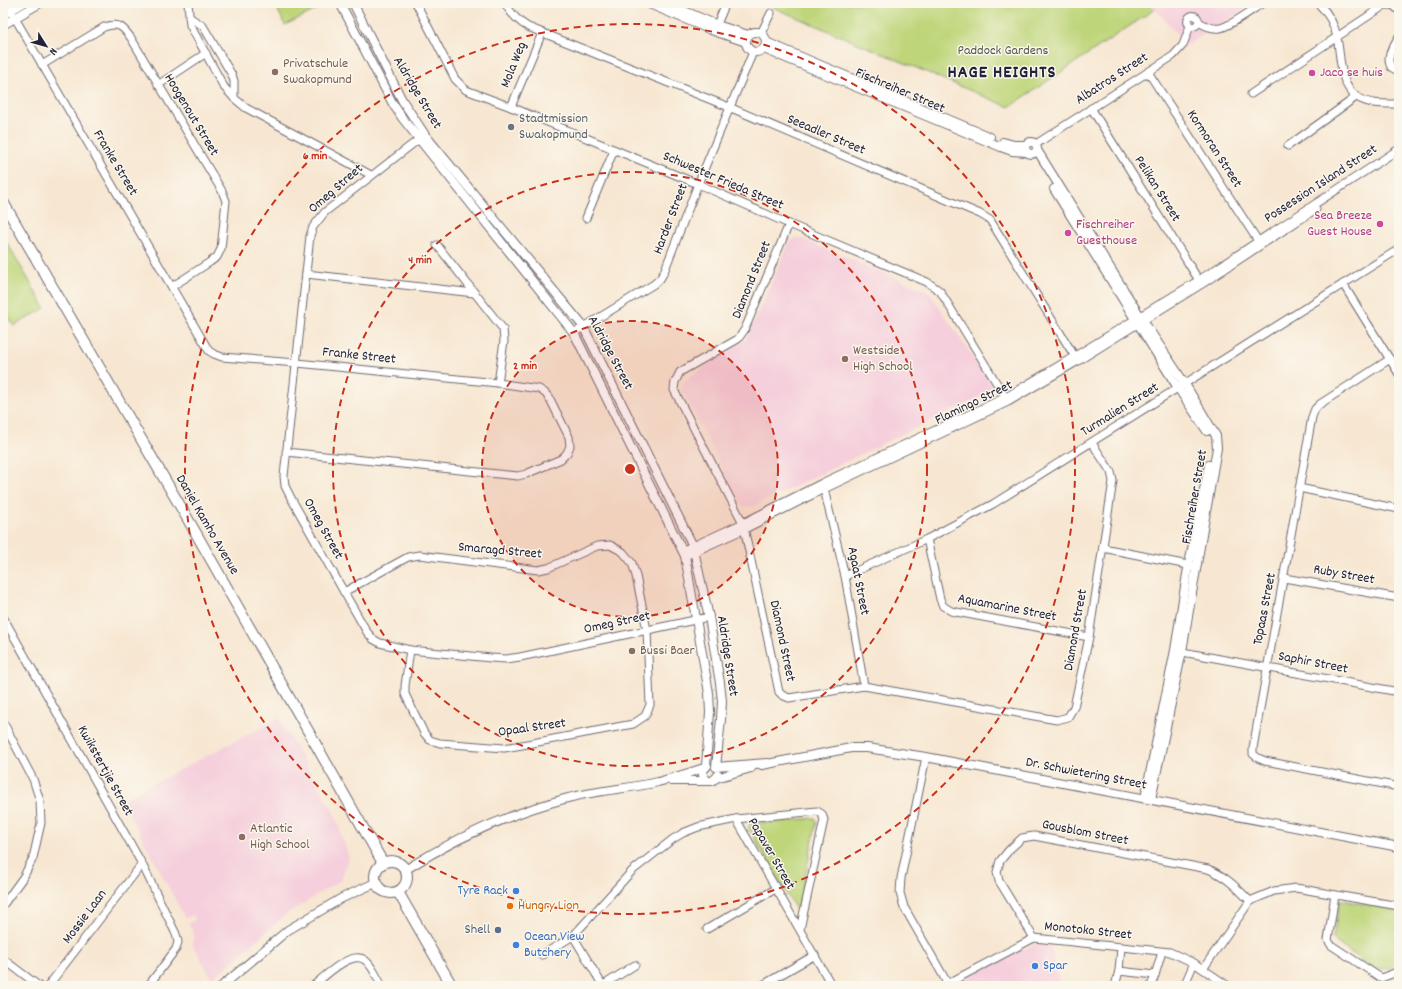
<svg xmlns="http://www.w3.org/2000/svg" width="1402" height="989" viewBox="0 0 1402 989" font-family="Dekko,sans-serif">
<style>
.built{fill:#f5cfdc}
.green{fill:#bed579;stroke:#707c5a}
.lines{fill:none;stroke-linecap:round;stroke-linejoin:round}
.minor-casing{stroke:#6d6770;stroke-width:9}
.tertiary-casing{stroke:#6d6770;stroke-width:10}
.primary-casing{stroke:#6d6770;stroke-width:12}
.minor{stroke:#fff;stroke-width:7}
.tertiary{stroke:#fff;stroke-width:8}
.primary{stroke:#fff;stroke-width:10}
.ring{fill:none;stroke:#c8321e;stroke-width:2;stroke-dasharray:7 5}
.education-dot{fill:#8d6e63;stroke:#fbf7ec;stroke-width:1.5}
.hotel-dot{fill:#d1479c;stroke:#fbf7ec;stroke-width:1.5}
.worship-dot{fill:#6b7280;stroke:#fbf7ec;stroke-width:1.5}
.shop-dot{fill:#3f7fe0;stroke:#fbf7ec;stroke-width:1.5}
.food-dot{fill:#e8710a;stroke:#fbf7ec;stroke-width:1.5}
.service-dot{fill:#5c6f8a;stroke:#fbf7ec;stroke-width:1.5}
.labels{text-anchor:middle;dominant-baseline:central;stroke-width:3;stroke-linejoin:round;paint-order:stroke}
.park-label{font-size:14px;fill:#51584e;stroke:#fbf7ec}
.education-label{font-size:14px;fill:#785e54;stroke:#fbf7ec;text-anchor:start}
.street-label{font-size:14px;fill:#22223b;stroke:#fbf7ec}
.hotel-label{font-size:14px;fill:#b23c85;stroke:#fbf7ec;text-anchor:start}
.worship-label{font-size:14px;fill:#5b616d;stroke:#fbf7ec;text-anchor:start}
.shop-label{font-size:14px;fill:#366cbe;stroke:#fbf7ec;text-anchor:start}
.food-label{font-size:14px;fill:#c56008;stroke:#fbf7ec;text-anchor:start}
.service-label{font-size:14px;fill:#4e5e75;stroke:#fbf7ec;text-anchor:end}
.district-label{font-size:18px;font-weight:bold;letter-spacing:1px;fill:#22223b;stroke:#fbf7ec}
.centre{fill:#c8321e;stroke:#fbf7ec;stroke-width:2}
.ring-label{font-size:12px;text-anchor:middle;font-weight:bold;fill:#c8321e;stroke:#fbf7ec;stroke-width:3;stroke-linejoin:round;paint-order:stroke}
</style>
<rect width="100%" height="100%" fill="#fbf7ec"/>
<filter id="ink" filterUnits="userSpaceOnUse"><feTurbulence type="fractalNoise" baseFrequency=".025" numOctaves="2"/><feDisplacementMap in="SourceGraphic" scale="8" xChannelSelector="R" yChannelSelector="G"/><feConvolveMatrix kernelMatrix="1 2 1 2 8 2 1 2 1" color-interpolation-filters="sRGB"/></filter>
<filter id="wash" filterUnits="userSpaceOnUse"><feTurbulence type="fractalNoise" baseFrequency=".012" numOctaves="4" result="noise"/><feDisplacementMap in="SourceGraphic" scale="16" xChannelSelector="R" yChannelSelector="G"/><feGaussianBlur stdDeviation="0.9" result="paint"/><feColorMatrix in="noise" values="0 0 0 0 0 0 0 0 0 0 0 0 0 0 0 0 0 1.4 0 .05"/><feComposite in="paint" operator="in"/></filter>
<g filter="url(#wash)">
<rect width="100%" height="100%" fill="#f7e7d2"/>
<!-- built -->
<g class="built">
<path d="M1145,3H1254L1187,45L1155,9Z"/>
<path d="M798,237L929,292L992,385L990,392L752,507L742,506L681,388L686,379L746,339L790,241Z"/>
<path d="M279,718L335,815L349,858L341,880L285,915L212,979L192,943L194,934L188,923L195,920L194,915L185,918L122,800Z"/>
<path d="M1036,943H1050L1060,986L952,985Z"/>
</g>
<!-- green -->
<g class="green">
<path d="M277,3H320L322,7L285,25L275,4Z"/>
<path d="M774,3H1145L1155,9L1009,107L772,7Z"/>
<path d="M3,236L45,308L14,326L3,307Z"/>
<path d="M815,818L817,821L798,908L797,909L795,908L748,827L750,824Z"/>
<path d="M1341,900L1399,911V956L1396,964C1388,969 1380,971 1372,968L1337,943L1333,938L1339,903Z"/>
</g>
</g>
<g filter="url(#ink)">
<g class="lines">
<defs>
<g id="minor">
<path d="M188,3L190,25L224,87L234,98L246,108L371,175"/>
<path d="M416,3L455,79L466,90L511,107L698,184L789,224L927,282L940,291L1007,400"/>
<path d="M505,3C511,14 517,21 528,27L729,107L980,214L990,220L1077,360"/>
<path d="M1318,3C1327,12 1335,25 1337,38C1341,55 1339,86 1357,97C1369,105 1385,104 1399,104"/>
<path d="M12,13L209,351L214,354L222,357L297,363L498,383L539,389L545,393L550,399L569,437L570,446L567,453L561,459L526,474L518,476L286,452"/>
<circle cx="1193" cy="21" r="5.5"/>
<path d="M189,17L203,26L232,75L234,81V98"/>
<path d="M1199,22C1205,26 1212,29 1220,28C1231,26 1253,9 1263,3"/>
<path d="M715,29L726,3"/>
<path d="M761,33L771,13"/>
<path d="M1399,36C1394,46 1385,56 1391,67L1399,72"/>
<path d="M42,65L104,27C119,22 123,27 131,38L222,191L226,201L221,249L217,257L210,262L173,286"/>
<path d="M1148,72L1260,244"/>
<path d="M158,85L206,53"/>
<path d="M1251,94L1385,5H1392L1399,10"/>
<path d="M511,107L542,33"/>
<path d="M1091,108L1200,282"/>
<path d="M423,136L325,212L313,227L310,236L284,476L285,486L291,498L344,592L367,632L373,639L380,643L410,650L491,658L506,659L520,657L709,617"/>
<path d="M1036,144L1173,56L1183,45L1190,26"/>
<path d="M1288,146L1356,97"/>
<path d="M586,218L614,150"/>
<path d="M789,224L745,329L738,339L680,372L675,382L674,390L743,523L779,692L782,695L789,698L864,686L1057,720L1068,717L1074,707L1089,637L1113,481L1111,472L1092,443"/>
<path d="M437,245L503,329L504,341L498,383"/>
<path d="M306,274L474,293"/>
<path d="M1343,284L1399,374"/>
<path d="M574,333L654,284L660,279L664,272L698,184L753,52"/>
<path d="M1390,359L1320,404L1315,409L1312,417L1253,748V754L1258,758L1265,761L1399,787"/>
<path d="M823,485L845,576L864,686"/>
<path d="M1299,488L1399,509"/>
<path d="M927,539L940,599L943,606L951,611L1089,637"/>
<path d="M1103,548L1193,566"/>
<path d="M682,550L693,546L743,523L822,483L1006,397L1075,356L1199,280L1399,149"/>
<path d="M685,556L745,529L824,489L1008,402L1078,361L1202,284L1316,209"/>
<path d="M845,576L927,539L993,504L1399,249"/>
<path d="M1284,578L1399,598"/>
<path d="M344,592L408,557L419,555L538,570L548,568L597,546L610,545L623,552L632,563L636,576L647,630L650,705L645,716L633,724L522,745L504,748L440,743L430,740L424,733L405,694V686L410,650"/>
<path d="M3,617L142,864L176,934L178,942L176,949L148,986"/>
<path d="M1177,651L1399,692"/>
<path d="M3,722L33,779L40,801L41,823L33,858L24,876L3,905"/>
<path d="M926,757L901,878L900,893L904,907L949,986"/>
<path d="M736,819L817,811L822,814L824,820L800,929"/>
<path d="M1335,895L1328,940L1331,945L1381,978L1397,972L1399,969"/>
<path d="M707,929L777,888"/>
<path d="M1034,938L999,881L997,872L1000,861L1010,849L1022,838L1034,836L1208,869C1226,876 1237,888 1250,901"/>
<path d="M542,955L573,936"/>
<path d="M3,959L39,986"/>
<path d="M1203,969L1250,901L1274,891L1296,888L1399,906"/>
<path d="M1119,971L1155,975L1151,986"/>
<path d="M1155,975L1162,952"/>
<path d="M48,986L142,864"/>
<path d="M313,986C324,977 351,950 365,960C373,966 377,978 382,986"/>
<path d="M602,986L635,965"/>
<path d="M603,986L573,936L632,871L673,839L683,833L698,827L736,819L832,986"/>
<path d="M761,986L815,955"/>
<path d="M943,986L1034,938L1170,952L1194,963L1228,986"/>
<path d="M1115,986L1119,971L1121,947"/>
<path d="M1184,986L1194,963"/>
</g>
<g id="tertiary">
<path d="M340,3L393,104L403,119L574,333L682,550L685,556L709,693L710,712L706,766"/>
<path d="M353,3L402,100L425,135L583,326L693,546L709,617L720,683L722,701L721,719L716,767L767,763"/>
<path d="M647,3L711,30L746,42"/>
<path d="M666,3L717,25L748,35"/>
<path d="M3,15L23,3"/>
<path d="M3,25L40,3"/>
<circle cx="756" cy="42" r="10"/>
<path d="M766,42L990,137"/>
<path d="M764,49L1001,147L1012,151L1027,152"/>
<circle cx="1031" cy="148" r="6"/>
<path d="M1003,142L1014,145H1025"/>
<path d="M1037,150L1140,316L1185,384L1216,436L1217,448L1182,651L1151,799"/>
<path d="M1054,189L1178,388L1207,431"/>
<path d="M762,765L851,748H867L926,757L1399,847"/>
<path d="M716,778L751,768"/>
<path d="M707,780C701,776 702,770 707,766"/>
<path d="M671,781H712L716,778L718,775"/>
<path d="M1145,798L1175,650L1187,574L1209,465"/>
<path d="M405,870C455,838 511,813 568,798C598,790 628,789 658,782C673,778 689,773 704,768"/>
<path d="M222,986L288,930L342,898L375,883"/>
</g>
<g id="primary">
<path d="M3,202L193,528L383,863"/>
<circle cx="391" cy="877" r="16"/>
<path d="M398,892L452,986"/>
</g>
</defs>
<!-- minor casing -->
<use href="#minor" class="minor-casing"/>
<!-- tertiary casing -->
<use href="#tertiary" class="tertiary-casing"/>
<!-- primary casing -->
<use href="#primary" class="primary-casing"/>
<!-- minor -->
<use href="#minor" class="minor"/>
<!-- tertiary -->
<use href="#tertiary" class="tertiary"/>
<!-- primary -->
<use href="#primary" class="primary"/>
</g>
</g>
<!-- distance rings -->
<circle cx="630" cy="469" r="148" fill="#c8321e" fill-opacity=".12"/>
<g class="ring">
<circle cx="630" cy="469" r="148"/>
<circle cx="630" cy="469" r="297"/>
<circle cx="630" cy="469" r="445"/>
</g>
<!-- markers -->
<g class="education-dot">
<circle cx="275" cy="72" r="4"/>
<circle cx="845" cy="359" r="4"/>
<circle cx="632" cy="651" r="4"/>
<circle cx="242" cy="837" r="4"/>
</g>
<g class="hotel-dot">
<circle cx="1312" cy="73" r="4"/>
<circle cx="1380" cy="224" r="4"/>
<circle cx="1068" cy="233" r="4"/>
</g>
<circle class="worship-dot" cx="511" cy="127" r="4"/>
<g class="shop-dot">
<circle cx="516" cy="891" r="4"/>
<circle cx="516" cy="945" r="4"/>
<circle cx="1035" cy="966" r="4"/>
</g>
<circle class="food-dot" cx="510" cy="906" r="4"/>
<circle class="service-dot" cx="498" cy="930" r="4"/>
<g class="labels">
<!-- park labels -->
<g class="park-label">
<text x="1003" y="51">Paddock Gardens</text>
</g>
<!-- education labels -->
<g class="education-label">
<text x="283" y="64">Privatschule<tspan x="283" dy="16">Swakopmund</tspan></text>
<text x="853" y="351">Westside<tspan x="853" dy="16">High School</tspan></text>
<text x="640" y="651">Bussi Baer</text>
<text x="250" y="829">Atlantic<tspan x="250" dy="16">High School</tspan></text>
</g>
<!-- street labels -->
<g class="street-label">
<text transform="translate(514 65) rotate(-68)">Mola Weg</text>
<text transform="translate(1112 79) rotate(-33)">Albatros Street</text>
<text transform="translate(900 91) rotate(23)">Fischreiher Street</text>
<text transform="translate(417 93) rotate(59)">Aldridge Street</text>
<text transform="translate(191 115) rotate(59)">Hoogenout Street</text>
<text transform="translate(826 135) rotate(23)">Seeadler Street</text>
<text transform="translate(1214 149) rotate(57)">Kormoran Street</text>
<text transform="translate(115 163) rotate(59)">Franke Street</text>
<text transform="translate(723 181) rotate(23)">Schwester Frieda Street</text>
<text transform="translate(1321 184) rotate(-33)">Possession Island Street</text>
<text transform="translate(336 189) rotate(-41)">Omeg Street</text>
<text transform="translate(1157 189) rotate(58)">Pelikan Street</text>
<text transform="translate(671 219) rotate(-69)">Harder Street</text>
<text transform="translate(752 280) rotate(-68)">Diamond Street</text>
<text transform="translate(610 353) rotate(62)">Aldridge Street</text>
<text transform="translate(359 356) rotate(6)">Franke Street</text>
<text transform="translate(974 403) rotate(-26)">Flamingo Street</text>
<text transform="translate(1120 410) rotate(-32)">Turmalien Street</text>
<text transform="translate(1195 497) rotate(-80)">Fischreiher Street</text>
<text transform="translate(207 525) rotate(60)">Daniel Kamho Avenue</text>
<text transform="translate(323 529) rotate(61)">Omeg Street</text>
<text transform="translate(500 551) rotate(5)">Smaragd Street</text>
<text transform="translate(1344 575) rotate(10)">Ruby Street</text>
<text transform="translate(858 581) rotate(79)">Agaat Street</text>
<text transform="translate(1007 608) rotate(11)">Aquamarine Street</text>
<text transform="translate(1265 609) rotate(-79)">Topaas Street</text>
<text transform="translate(617 623) rotate(-12)">Omeg Street</text>
<text transform="translate(1076 630) rotate(-80)">Diamond Street</text>
<text transform="translate(782 641) rotate(78)">Diamond Street</text>
<text transform="translate(727 656) rotate(81)">Aldridge Street</text>
<text transform="translate(1313 663) rotate(11)">Saphir Street</text>
<text transform="translate(532 728) rotate(-8)">Opaal Street</text>
<text transform="translate(105 771) rotate(61)">Kwikstertjie Street</text>
<text transform="translate(1086 774) rotate(11)">Dr. Schwietering Street</text>
<text transform="translate(1085 833) rotate(11)">Gousblom Street</text>
<text transform="translate(771 854) rotate(60)">Papaver Street</text>
<text transform="translate(85 917) rotate(-53)">Mossie Laan</text>
<text transform="translate(1088 931) rotate(6)">Monotoko Street</text>
</g>
<!-- hotel labels -->
<g class="hotel-label">
<text x="1320" y="73">Jaco se huis</text>
<text x="1372" y="216" text-anchor="end">Sea Breeze<tspan x="1372" dy="16">Guest House</tspan></text>
<text x="1076" y="225">Fischreiher<tspan x="1076" dy="16">Guesthouse</tspan></text>
</g>
<!-- worship labels -->
<g class="worship-label">
<text x="519" y="119">Stadtmission<tspan x="519" dy="16">Swakopmund</tspan></text>
</g>
<!-- shop labels -->
<g class="shop-label">
<text x="508" y="891" text-anchor="end">Tyre Rack</text>
<text x="524" y="937">Ocean View<tspan x="524" dy="16">Butchery</tspan></text>
<text x="1043" y="966">Spar</text>
</g>
<!-- food labels -->
<g class="food-label">
<text x="518" y="906">Hungry Lion</text>
</g>
<!-- service labels -->
<g class="service-label">
<text x="490" y="930">Shell</text>
</g>
<!-- district labels -->
<g class="district-label">
<text x="1002" y="73">HAGE HEIGHTS</text>
</g>
</g>
<circle cx="630" cy="469" r="6" class="centre"/>
<g class="ring-label">
<text x="315" y="159">6 min</text>
<text x="420" y="263">4 min</text>
<text x="525" y="369">2 min</text>
</g>
<!-- margin -->
<rect width="1402" height="989" fill="none" stroke="#fbf7ec" stroke-width="16"/>
<!-- north arrow -->
<g transform="translate(46 46) rotate(127)" stroke="#fbf7ec" stroke-width="3" paint-order="stroke">
<path d="M0-3L7 15L0 10L-7 15Z" fill="#22223b"/>
<text y="-6" font-size="11" font-weight="bold" text-anchor="middle" fill="#22223b">N</text>
</g>
</svg>
